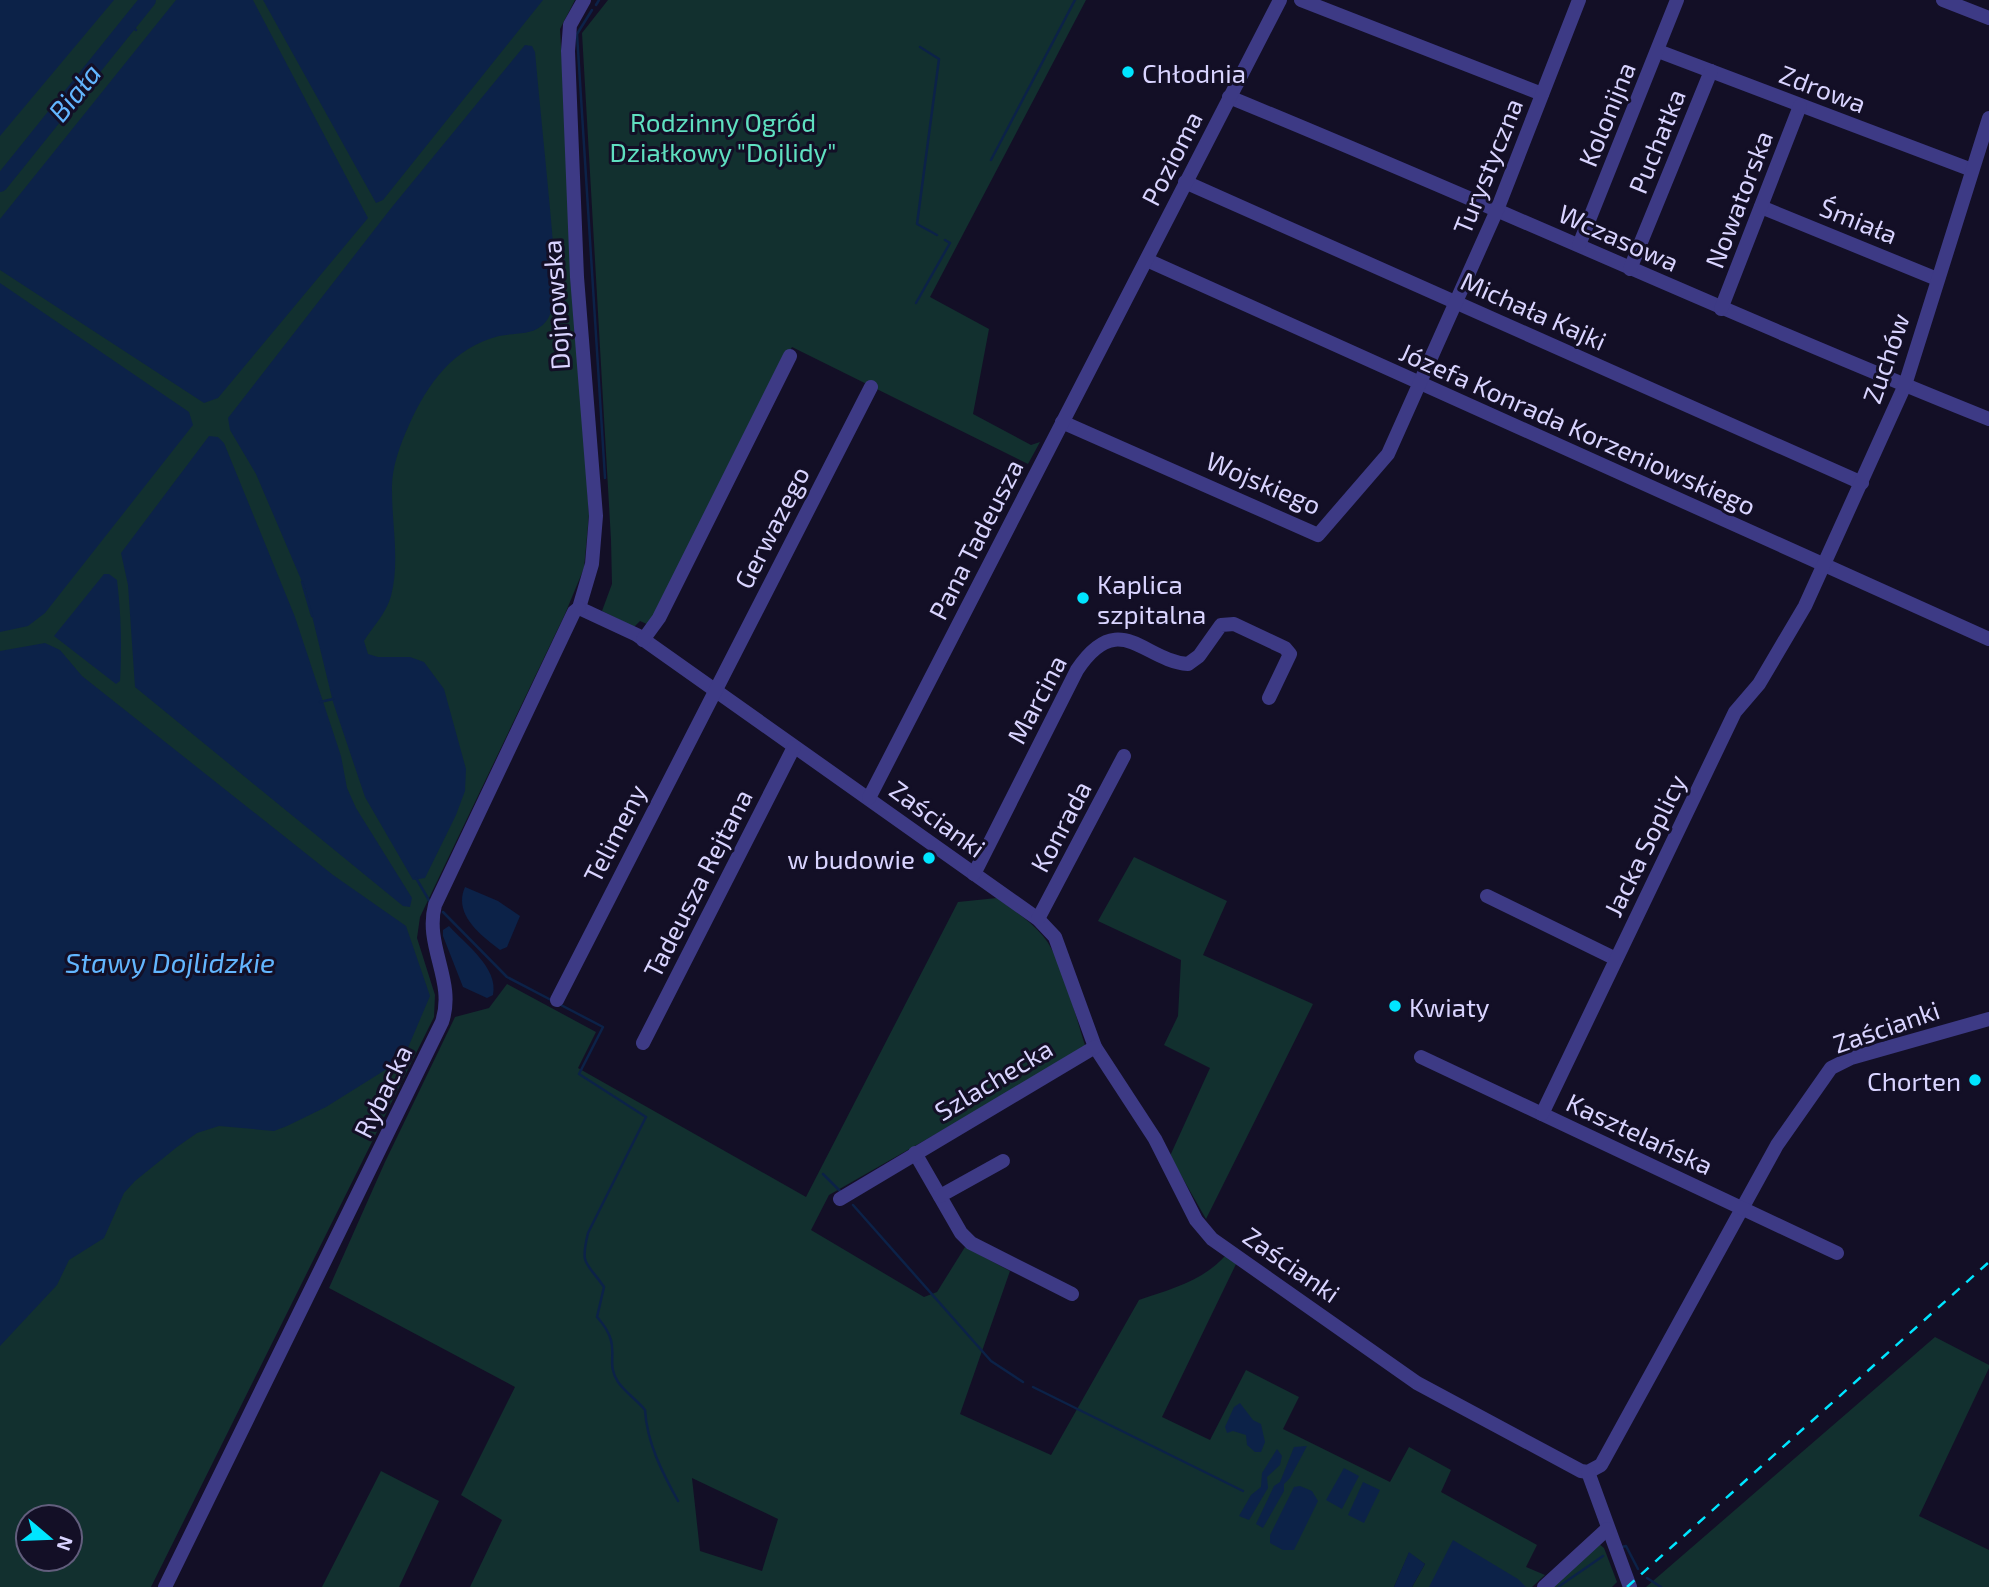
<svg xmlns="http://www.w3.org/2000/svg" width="1989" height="1587" viewBox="0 0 1989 1587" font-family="'Exo 2',sans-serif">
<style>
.green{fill:#12302f;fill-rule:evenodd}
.water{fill:#0c2248}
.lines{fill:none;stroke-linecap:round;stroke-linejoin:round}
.stream{stroke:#0c2248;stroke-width:2.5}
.river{stroke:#0c2248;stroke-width:16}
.minor{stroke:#3d3a85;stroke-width:14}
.rail{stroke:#00e5ff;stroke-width:2.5;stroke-dasharray:10 9;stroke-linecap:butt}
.poi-dot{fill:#00e5ff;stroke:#130f26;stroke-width:2.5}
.labels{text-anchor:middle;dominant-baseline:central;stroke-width:6;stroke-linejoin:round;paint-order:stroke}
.poi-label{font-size:26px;fill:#d9d4ff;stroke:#130f26;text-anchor:start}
.street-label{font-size:26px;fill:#d9d4ff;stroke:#130f26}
.park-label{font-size:26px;fill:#5fe0c0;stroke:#130f26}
.water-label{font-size:28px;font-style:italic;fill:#62b6ff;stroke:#130f26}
</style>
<rect width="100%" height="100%" fill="#130f26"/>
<!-- green -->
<g class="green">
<path d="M0,0H575L560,29L589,515L584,568L565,614L420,917L417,938L435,995L434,1017L151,1587H0ZM28,1517H70V1559H28Z"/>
<path d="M608,0H1086L930,297L989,329L973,414L1031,445L1040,442L1028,464L792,347L649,625L640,621L634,627L602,611L612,584L611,540L582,33Z"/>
<path d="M1134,857L1227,901L1203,955L1313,1004L1206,1219L1170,1156L1210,1068L1164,1045L1178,1016L1181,960L1098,921Z"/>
<path d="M997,898C1013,910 1030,920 1043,936C1062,958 1076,1019 1086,1048L829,1195L811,1230L924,1297L937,1292L965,1247L1010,1271L960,1414L1051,1455L1139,1300C1171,1289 1203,1281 1226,1255L1237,1262L1162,1417L1210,1440L1246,1370L1299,1397L1283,1429L1390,1482L1409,1447L1451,1470L1441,1492L1537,1545L1526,1567L1545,1575L1532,1587H1412L1425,1564L1409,1553L1394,1587H470L502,1520L461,1495L515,1387L329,1288L385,1162L455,1017L489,1008L507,984L596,1032L578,1068L806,1197L958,902ZM692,1478L778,1519L762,1571L700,1551Z"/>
<path d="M1935,1337L1989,1365V1368L1919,1516L1989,1550V1587H1646Z"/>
<path d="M381,1471L439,1501L399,1587H322Z"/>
<path d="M1599,1544L1604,1548L1617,1582L1612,1587H1552Z"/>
</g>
<!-- water -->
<g class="water">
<path d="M0,0H114L0,136Z"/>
<path d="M176,0H253L368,218L218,398L204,403L0,270V219Z"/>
<path d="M263,0H543L383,200L376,203Z"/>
<path d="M525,45L532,46L535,52C540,108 546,164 551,220C553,248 558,277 553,305C551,313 548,322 540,327C530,335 512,333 499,336C453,348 428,383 409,425C400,445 391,469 392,491C392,527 400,561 391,596C386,614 373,626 364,641L368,654L378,657H410L424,662L444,689L466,769L465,791L456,815L425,878L413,880L365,797L333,702L306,591L256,474L230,430L228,418L392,207Z"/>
<path d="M0,283L189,412L193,425L45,613L28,626L0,632Z"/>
<path d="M209,436L218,437L224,443L295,617L341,756L347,788L356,808L412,898L410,907L403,906L135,687L128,585L121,553Z"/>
<path d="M104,574H109L117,580C121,613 122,648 120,681L116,684L54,636Z"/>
<path d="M45,643L60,650L82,676L333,875L406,926L430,996L404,1057L398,1062L326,1107L287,1126L274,1131L219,1126L197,1133L177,1147L135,1181L124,1193L104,1238L69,1260L57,1285L0,1346V651Z"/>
<path d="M465,887L498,901L520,916L507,947L500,950C480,935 453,914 465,887Z"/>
<path d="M449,926C465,944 499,968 493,995L487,998L463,987L443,936V930Z"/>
<path d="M1240,1403L1253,1420L1261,1424L1265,1442L1261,1452H1255L1247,1445L1246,1435L1233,1431L1227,1433L1225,1427L1234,1407Z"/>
<path d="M1307,1446L1290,1478L1284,1484V1491L1263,1528L1256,1524L1274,1486L1280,1482L1294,1447Z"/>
<path d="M1277,1449L1282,1456L1280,1465L1267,1477L1268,1488L1249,1520L1239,1516L1251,1495L1261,1487L1262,1473Z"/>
<path d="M1344,1468L1359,1476L1342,1509L1326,1500Z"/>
<path d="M1363,1482L1380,1490L1364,1523L1348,1515Z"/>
<path d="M1300,1486L1312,1491L1318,1501L1294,1550H1283L1270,1543V1535L1294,1487Z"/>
<path d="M1453,1540L1518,1579L1526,1587H1429Z"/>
<path d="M1409,1552L1425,1564L1412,1587H1394Z"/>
</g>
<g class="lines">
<!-- stream -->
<g class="stream">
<path d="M596,5L599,0"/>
<path d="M592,10L577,34L605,478"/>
<path d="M128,24L136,30"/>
<path d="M920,47L939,59L917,224L937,235"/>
<path d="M991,160L1075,0"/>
<path d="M916,303L950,243L945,240"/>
<path d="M302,582L312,616"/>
<path d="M320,702L333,699"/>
<path d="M416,878L430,902"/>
<path d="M443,912L507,977L553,1001"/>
<path d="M559,1004L603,1027L579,1074L646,1117L588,1233C580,1266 586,1261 604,1287L597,1317C625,1348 603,1359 618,1382C625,1392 638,1401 645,1410C647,1443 662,1472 678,1501"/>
<path d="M823,1174L840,1191"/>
<path d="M853,1205L991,1361L1023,1382"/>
<path d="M1033,1387L1243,1491"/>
<path d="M1622,1547L1626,1546L1638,1569"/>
<path d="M1647,1578L1661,1587"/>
<path d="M1558,1587L1603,1556"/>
</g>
<!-- river -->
<path class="river" d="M0,184L148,0"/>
<!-- minor -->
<g class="minor">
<path d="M1301,0L1542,94"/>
<path d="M1943,0L1989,18"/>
<path d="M1658,51L1972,170"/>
<path d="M1229,97C1484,201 1734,317 1989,419"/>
<path d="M1185,182L1862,483"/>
<path d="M1761,207L1937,279"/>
<path d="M1579,245L1677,0"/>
<path d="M1147,260L1989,639"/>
<path d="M1630,269L1711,71"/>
<path d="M1721,309L1800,106"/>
<path d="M1062,422L1318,535L1388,454L1497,210L1579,0"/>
<path d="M579,608L637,635L1038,919L1055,937L1095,1047L1155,1139L1196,1220L1212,1239L1417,1383L1581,1471L1588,1472L1601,1465L1777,1145L1831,1068L1851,1058L1989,1019"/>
<path d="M579,608L592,564L596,516L577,277L568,51L570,25L584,0"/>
<path d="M643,640L659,618L790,356"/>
<path d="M869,798L1280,0"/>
<path d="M974,874L1077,670C1119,607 1144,661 1188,664L1199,656L1221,625L1234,624L1285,648L1290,654L1269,698"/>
<path d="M1487,896L1616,959"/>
<path d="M1038,919L1124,756"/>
<path d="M557,1000L871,387"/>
<path d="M643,1043L794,747"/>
<path d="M1421,1057L1837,1253"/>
<path d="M1542,1114L1735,712L1759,684L1805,606L1905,385L1989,118"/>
<path d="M915,1153L961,1233L971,1243L1072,1294"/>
<path d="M940,1196L1003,1161"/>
<path d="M840,1199L1095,1047"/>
<path d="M1588,1472L1630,1587"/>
<path d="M165,1587L442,1022C456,981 424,946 435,905L574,612L579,608"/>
<path d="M1544,1587L1607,1529"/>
</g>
<!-- rail -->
<path class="rail" d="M1627,1587L1989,1262"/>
</g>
<!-- markers -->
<g class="poi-dot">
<circle cx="1128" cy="72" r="7"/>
<circle cx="1083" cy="598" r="7"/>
<circle cx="929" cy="858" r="7"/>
<circle cx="1395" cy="1006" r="7"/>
<circle cx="1975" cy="1080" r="7"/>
</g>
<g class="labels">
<!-- poi labels -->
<g class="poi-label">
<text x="1142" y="72">Chłodnia</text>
<text x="1097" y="583">Kaplica<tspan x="1097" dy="30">szpitalna</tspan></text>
<text x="915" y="858" text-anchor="end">w budowie</text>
<text x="1409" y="1006">Kwiaty</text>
<text x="1961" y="1080" text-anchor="end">Chorten</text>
</g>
<!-- street labels -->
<g class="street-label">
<text transform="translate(1823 88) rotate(21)">Zdrowa</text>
<text transform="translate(1606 114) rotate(-68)">Kolonijna</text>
<text transform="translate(1656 141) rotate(-68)">Puchatka</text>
<text transform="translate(1171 158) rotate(-63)">Pozioma</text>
<text transform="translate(1487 166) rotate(-68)">Turystyczna</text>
<text transform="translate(1738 199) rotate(-69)">Nowatorska</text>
<text transform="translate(1859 220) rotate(22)">Śmiała</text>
<text transform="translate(1619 237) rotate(24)">Wczasowa</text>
<text transform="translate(555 305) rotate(-94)">Dojnowska</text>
<text transform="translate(1534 310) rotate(24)">Michała Kajki</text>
<text transform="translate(1885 358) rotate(-71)">Zuchów</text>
<text transform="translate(1578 428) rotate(24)">Józefa Konrada Korzeniowskiego</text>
<text transform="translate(1264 482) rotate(23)">Wojskiego</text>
<text transform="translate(771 527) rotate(-63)">Gerwazego</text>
<text transform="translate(975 539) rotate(-63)">Pana Tadeusza</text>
<text transform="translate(1036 699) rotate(-62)">Marcina</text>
<text transform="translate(938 818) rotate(36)">Zaścianki</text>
<text transform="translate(1060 826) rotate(-62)">Konrada</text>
<text transform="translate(614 833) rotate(-63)">Telimeny</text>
<text transform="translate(1644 845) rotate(-64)">Jacka Soplicy</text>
<text transform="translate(697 883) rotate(-63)">Tadeusza Rejtana</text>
<text transform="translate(1886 1026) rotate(-19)">Zaścianki</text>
<text transform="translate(993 1079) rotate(-31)">Szlachecka</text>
<text transform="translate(382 1091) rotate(-64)">Rybacka</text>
<text transform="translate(1640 1133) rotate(25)">Kasztelańska</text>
<text transform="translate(1292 1264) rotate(35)">Zaścianki</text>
</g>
<!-- park labels -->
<g class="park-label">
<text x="723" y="121">Rodzinny Ogród<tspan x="723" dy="30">Działkowy "Dojlidy"</tspan></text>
</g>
<!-- water labels -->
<g class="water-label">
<text transform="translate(74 92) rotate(-51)">Biała</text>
<text x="170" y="962">Stawy Dojlidzkie</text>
</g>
</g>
<!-- north arrow -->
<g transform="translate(49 1538) rotate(109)"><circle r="33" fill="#130f26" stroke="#625e7d" stroke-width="2"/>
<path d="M0-5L12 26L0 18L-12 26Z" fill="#00e5ff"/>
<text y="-10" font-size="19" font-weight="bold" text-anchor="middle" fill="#d9d4ff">N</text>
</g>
</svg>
